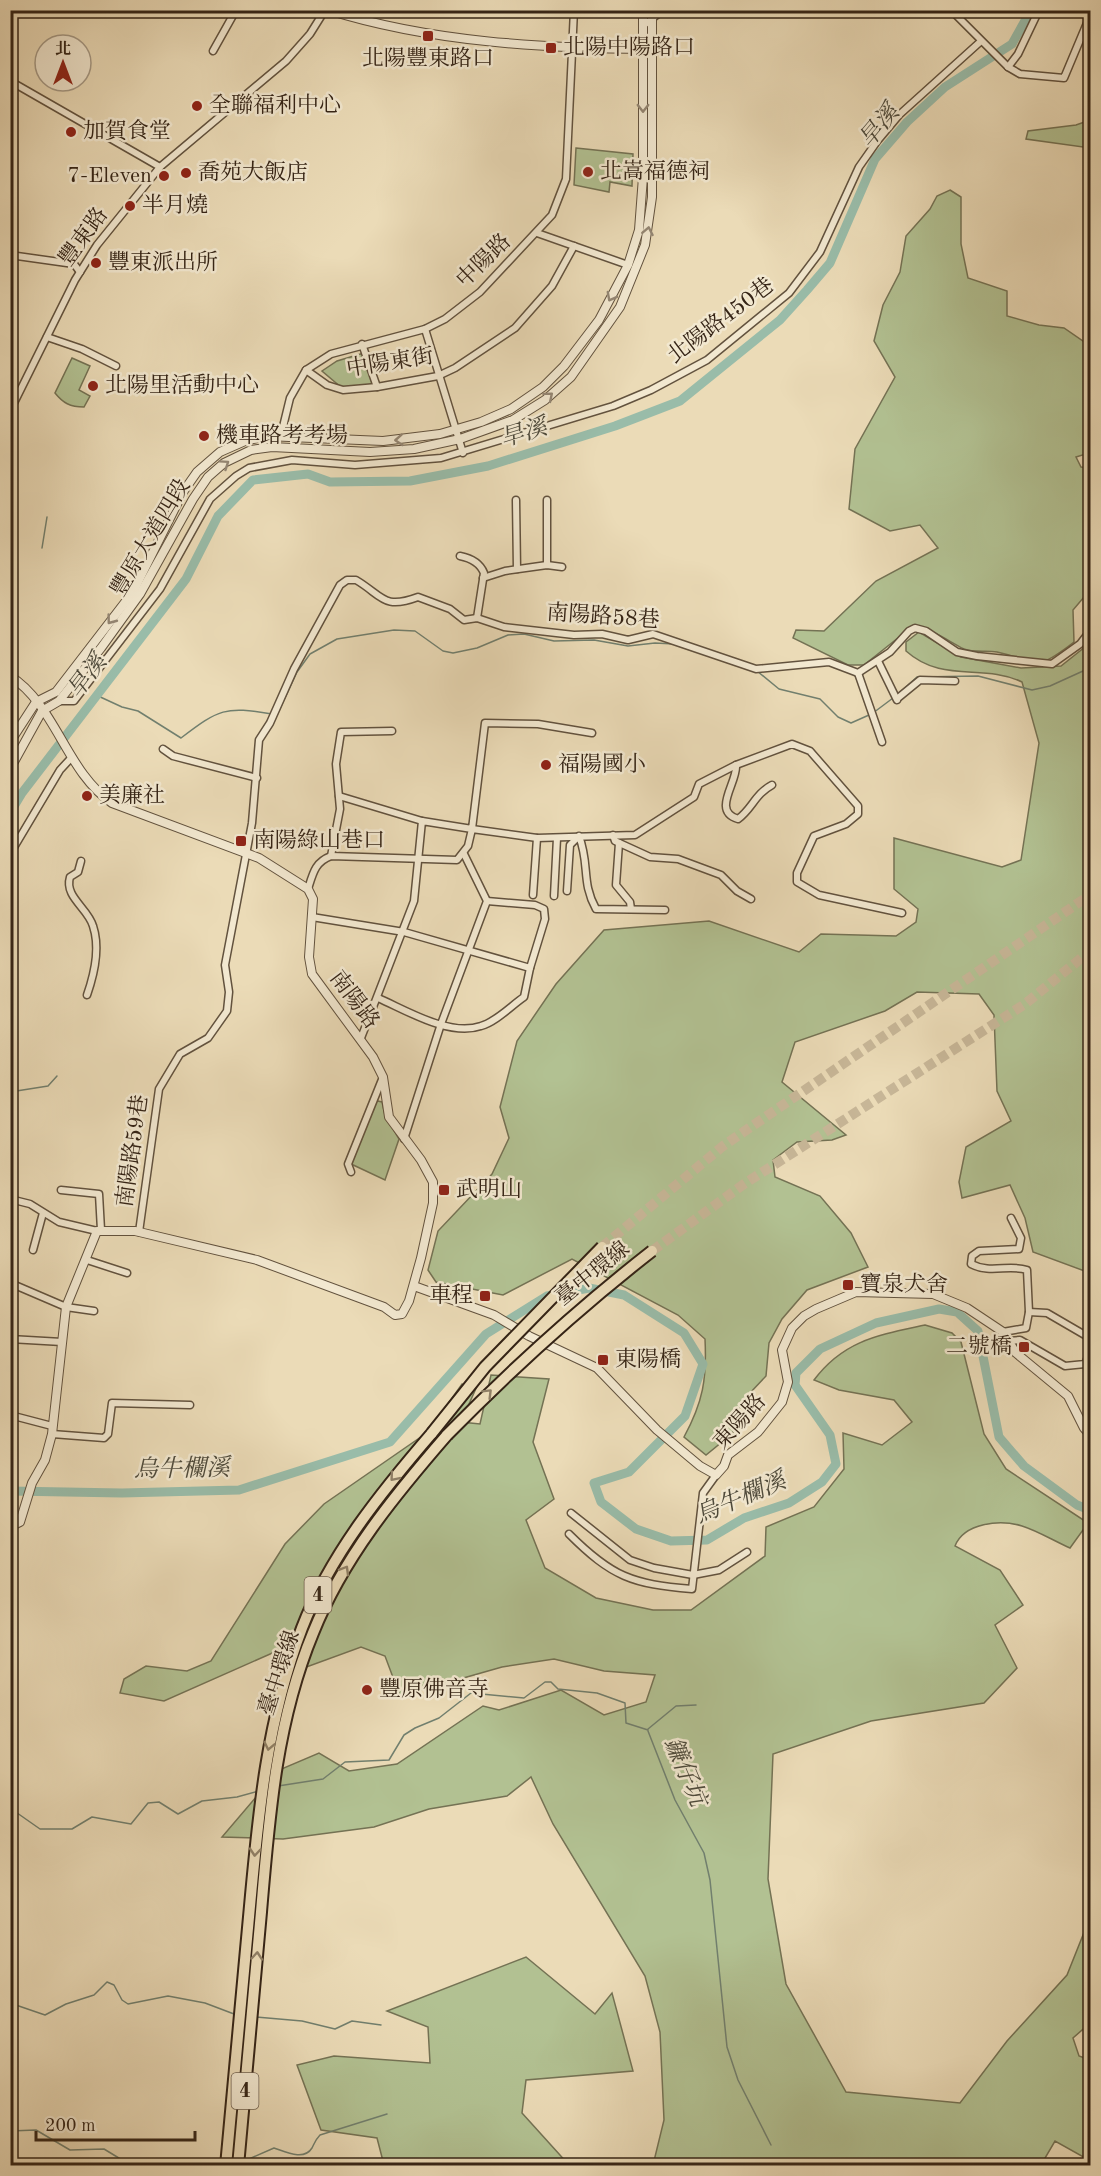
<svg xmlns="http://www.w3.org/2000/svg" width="1101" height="2176" viewBox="0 0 1101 2176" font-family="'Old Standard TT','Noto Serif TC',serif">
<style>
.green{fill:#b2c192;stroke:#747254;stroke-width:1.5}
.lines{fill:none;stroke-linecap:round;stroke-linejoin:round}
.stream{stroke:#717f6e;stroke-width:1.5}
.river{stroke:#99bca9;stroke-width:9}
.motorway-tunnel{stroke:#c7b697;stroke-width:10;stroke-dasharray:10 5;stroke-linecap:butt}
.minor-casing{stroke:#62523e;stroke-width:9}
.tertiary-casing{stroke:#62523e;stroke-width:10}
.motorway-casing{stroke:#352416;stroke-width:14}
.minor{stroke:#f2e8d0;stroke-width:6}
.tertiary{stroke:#f2e8d0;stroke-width:8}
.motorway{stroke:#ebdbb7;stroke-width:10}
.motorway-bridge-casing{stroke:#352416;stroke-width:14;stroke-linecap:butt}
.motorway-bridge{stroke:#ebdbb7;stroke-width:10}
.oneway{stroke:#948673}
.oneway2{stroke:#908066}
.poi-dot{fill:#8f2418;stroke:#f2e8d0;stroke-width:2}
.labels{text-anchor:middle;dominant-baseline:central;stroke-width:5;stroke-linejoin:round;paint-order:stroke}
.shield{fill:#f2e8d0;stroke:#6e5f4e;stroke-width:1.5}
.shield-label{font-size:21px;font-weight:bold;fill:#352416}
.poi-label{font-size:22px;fill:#352416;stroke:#f2e8d0;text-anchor:start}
.street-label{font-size:22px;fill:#352416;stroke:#f2e8d0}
.water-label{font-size:24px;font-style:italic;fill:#4e4a3b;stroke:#f2e8d0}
</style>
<rect width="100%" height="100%" fill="#ebdbb7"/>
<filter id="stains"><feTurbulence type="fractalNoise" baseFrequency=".00333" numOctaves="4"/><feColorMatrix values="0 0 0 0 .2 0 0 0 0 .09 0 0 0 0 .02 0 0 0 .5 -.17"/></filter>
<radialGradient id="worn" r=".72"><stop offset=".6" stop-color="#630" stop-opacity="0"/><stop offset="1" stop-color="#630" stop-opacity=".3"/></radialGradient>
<!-- green -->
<g class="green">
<path d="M1090,120V148L1026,139L1028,131L1076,125Z"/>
<path d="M576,148L633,154L632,186L610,182L609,192L574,185Z"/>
<path d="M950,190L961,197V244L968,278L1007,291V316L1039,325L1064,328L1090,346V442L1086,454L1076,457L1081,467L1090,468V590L1073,610L1074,642C1034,673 1041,662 997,652C986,650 975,653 964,649C948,641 931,628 913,626L864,665H848L793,638L796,630L824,631L876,581L938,548L920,525L890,531L849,509L855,449L895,377L874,341L883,305L900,272L906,236L930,209L937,196Z"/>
<path d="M364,353L376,385L342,388L322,371L337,361Z"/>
<path d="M72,358L90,366L79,390L90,396L84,407C70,407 63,403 55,393Z"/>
<path d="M919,632L961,657L1021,668L1061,666L1090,643V1273L1033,1252L1025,1218L1010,1185L962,1198L959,1182L966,1147L1011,1121L997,1091L994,1015L979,994L917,992L885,1011L795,1042L782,1082L846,1135L832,1140L797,1142L773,1160L775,1177L820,1196L851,1233L868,1267L807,1290L782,1319L769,1343L766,1376L750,1393L732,1419L733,1433L706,1455L684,1437C703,1402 707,1379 705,1339L678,1315L572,1259L503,1295L436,1282L428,1270L438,1231L492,1174L509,1138L500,1107L517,1041L556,984L604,930L709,921L799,952L821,934L896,936L916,922L918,909L894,889V838L1002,867L1021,860L1039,743L1022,682C983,663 943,684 906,651V642Z"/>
<path d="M373,1100L382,1102L385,1115L399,1139L385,1180L349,1163Z"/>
<path d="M925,1325L952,1333L961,1342L984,1434L1006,1469L1088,1523L1070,1548C1054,1541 1038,1531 1022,1526C1000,1519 964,1523 955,1546L1000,1570L1023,1605L995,1625L1017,1668L984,1703L871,1721L773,1754L768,1879L786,1984L846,2092L960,2103L1007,2041L1067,1975L1085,1930L1090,1926V2023L1073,2038L1079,2056L1090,2060V2159H1087L1055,2141L1041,2165H653L664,2120L660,2032L645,1976L553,1824L531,1777L507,1796L429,1809L374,1827L283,1839L222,1837L279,1770L319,1753L349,1771L397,1764L483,1706L499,1710L561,1690L604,1715L646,1702L655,1675L604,1671L554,1659L502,1667L400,1696L385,1656L361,1647L301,1669L295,1643L164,1701L120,1693L124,1679L146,1666L187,1671L211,1661L285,1544L324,1504L428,1432L462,1384L477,1386L461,1422L480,1424L491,1375L549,1379L533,1442L554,1499L526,1520L545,1568L596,1598L653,1610H691L765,1556L766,1527L814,1507L844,1469L843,1433L882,1445L912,1422L894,1400L839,1390L814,1380C844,1340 879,1335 925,1325Z"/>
<path d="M526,1957L595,2014L612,1993L633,2071L526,2080L522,2113L569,2165H384L377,2138L321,2130L297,2065L334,2056L430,2063L428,2027L387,2011Z"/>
</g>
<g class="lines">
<!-- stream -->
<g class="stream">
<path d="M42,548L47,517"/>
<path d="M757,671L779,689L820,699L838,717L851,723L869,715"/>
<path d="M96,695L122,707L138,711L181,738C219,709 225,706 272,714"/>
<path d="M897,695L917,677L978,676L1032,690L1050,686L1083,671L1090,672"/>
<path d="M873,713L893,698"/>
<path d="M277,715L297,672L310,654L337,639L394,630L415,631L443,651L453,653L477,648L508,635L524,634L554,641L594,640L628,646L655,643L674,644"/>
<path d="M10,1092L48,1086L57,1076"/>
<path d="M648,1729L676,1706L696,1705"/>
<path d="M648,1731L675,1800L704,1853L710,1880L727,2047L738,2080L771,2145"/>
<path d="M278,1786L323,1779L345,1762L389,1760L404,1735L415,1728L439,1718L471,1693L524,1698L545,1682H551L558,1689L597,1693L625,1703L626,1723L648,1730"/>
<path d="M10,1808L40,1829H72L92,1817L131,1824L148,1803L159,1802L178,1814L202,1801L237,1797L259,1791"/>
<path d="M10,2003L45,2015L66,2004L94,1995L107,1982L114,1985L122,2000L128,2004L168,1996L205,2003L234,2014"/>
<path d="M256,2017L302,2021L335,2029L352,2021L381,2025"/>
<path d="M10,2131L36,2130L70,2150L104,2149L132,2166"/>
<path d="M249,2159L274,2148C286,2152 304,2161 312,2148C315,2142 316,2139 320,2135L387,2114"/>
<path d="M243,2163L249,2159L257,2166"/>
</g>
<!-- river -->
<g class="river">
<path d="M10,813L22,793L186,579L218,516L253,480L308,474L330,482L410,481L488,466L615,426L680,401L780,320L807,290L830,263L875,159L907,122L945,87L1012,44L1031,10"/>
<path d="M10,1491L122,1493L239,1490L390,1442L486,1334L547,1296L589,1288L624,1295L684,1333L703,1364L685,1416L629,1472L594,1483L601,1502L636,1529L671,1541L707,1540L744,1518L789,1503L822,1482L836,1464L830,1435L795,1385L796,1373L820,1349L876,1323L939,1309L957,1312L978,1331L999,1437L1024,1466L1077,1505L1090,1510"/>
</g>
<!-- motorway-tunnel -->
<g class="motorway-tunnel">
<path d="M602,1247L723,1146L1090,895"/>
<path d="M652,1251L744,1184L1025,1004L1090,951"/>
</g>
<defs>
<g id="minor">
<path d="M951,10L1008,67L1020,74L1064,78L1090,16"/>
<path d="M643,26L663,10"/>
<path d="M213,51L236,10"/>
<path d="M1008,67L1018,54L1039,10"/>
<path d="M10,81L160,167"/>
<path d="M537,233L628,265"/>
<path d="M10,255L74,264L80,272"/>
<path d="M425,329L463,453"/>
<path d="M47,337L82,349L116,366"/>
<path d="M362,344L377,387"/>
<path d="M306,370L327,385L343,390L377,387L438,376L455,368L515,328L552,286L574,246"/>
<path d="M10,411L75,280L97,245L160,167L286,61L310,34L325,10"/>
<path d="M281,435L290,398L306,370L331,354L425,329L445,319L480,292L552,215L566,179L574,10"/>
<path d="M516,500L517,569"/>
<path d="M460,556C470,558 480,563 484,573L477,618"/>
<path d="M547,565V500"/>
<path d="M483,578L505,571L547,565L562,567"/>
<path d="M878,661L897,700"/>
<path d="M858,673L882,742"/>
<path d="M898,698L920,680L955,681"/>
<path d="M59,701H74L160,589L210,499L236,476L249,468L292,460L355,465L441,458L613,406L651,390L707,360L789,293L820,252L859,167L878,140L899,115L980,42"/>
<path d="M163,749L173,756L257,778"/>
<path d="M736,765C738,782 711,811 738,819C752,809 755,794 772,785"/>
<path d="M339,796L422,821"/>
<path d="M613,835L615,841L650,857L678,859L721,875L737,891L751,899"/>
<path d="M619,843L616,885L630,902L631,909"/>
<path d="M10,854L60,770L72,757"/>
<path d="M331,856L340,809L336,764L341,732L392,731"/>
<path d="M81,861L78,872L70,877C64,897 88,908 93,926C100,947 94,975 87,995"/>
<path d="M308,889C313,873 315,862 331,856L457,860L468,846L472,829L537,838L635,835L694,797L699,784L736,765L792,744L810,751L858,806V814L846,824L814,836L797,873V882L819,895L902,913"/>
<path d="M567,891L570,845L579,836C590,865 581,882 596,909L665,910"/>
<path d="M533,895L537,838"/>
<path d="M554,896L557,838"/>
<path d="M312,917L404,932L530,968L545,919L544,909L535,905L487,901"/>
<path d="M378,998C406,1010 449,1037 481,1026C496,1022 512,1005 524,997L530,968"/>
<path d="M361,1038L414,901L422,821L472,829L485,723L538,724L592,733"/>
<path d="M404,1139L441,1024L487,901L464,854"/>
<path d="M351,1172L348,1164L383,1077"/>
<path d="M61,1190L99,1194L101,1230"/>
<path d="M10,1199L30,1204L59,1222L97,1231"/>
<path d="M139,1232L159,1089L180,1054L208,1038L227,1011L229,992L225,965L252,823L259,740L270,723L294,669L340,585L347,580H356C383,596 383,610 418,597L450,609L464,620L477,618L504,627L574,635L602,634L628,640L653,634L756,669L829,662L858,673L890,652L909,631L915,628L926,631L957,652L977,656L1052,664L1080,644L1090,631"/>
<path d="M33,1250L43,1213"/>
<path d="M87,1260L127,1273"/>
<path d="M10,1283L66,1307L94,1311"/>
<path d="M1029,1312L1047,1313L1090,1338"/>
<path d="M1003,1332L1026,1328L1029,1312L1027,1270C1009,1264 990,1274 971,1264L972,1256L979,1251L1019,1249L1021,1238L1011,1218"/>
<path d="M10,1339L62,1342"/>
<path d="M1009,1341L1020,1340L1065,1366L1085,1364L1090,1352"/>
<path d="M10,1415L52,1426"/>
<path d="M52,1434L104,1438L108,1434L112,1403L190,1405"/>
<path d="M571,1513L630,1560L654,1568L693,1575L719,1570L747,1552"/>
<path d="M569,1534C612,1577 632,1584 692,1589L703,1493L716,1475"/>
</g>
<g id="tertiary">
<path d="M328,10C430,42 541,48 647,49"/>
<path d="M10,676C56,705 66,772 112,803L259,858L308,889L313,899L309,957L312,974L373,1057L383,1077L389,1117L421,1160L433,1182V1203L421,1258L409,1301L402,1314L395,1315L384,1307L257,1260L135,1231H97L66,1307L52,1434L45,1460L32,1483L20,1522L10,1527"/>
<path d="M10,742L36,702L56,692L133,592L183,492L197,472L220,452L245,441L266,436L383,441L440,434L481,422L511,409L543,387L564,366L599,320L628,265L639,230L643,177V10"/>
<path d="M10,769L42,711L59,701L101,648L140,594L193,499L208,477L224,463L251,450L272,447L370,452L414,449L460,439L513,420L545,400L571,377L620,307L645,245L652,197V10"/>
<path d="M414,1286L494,1315L529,1336L597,1368L657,1430L700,1466L716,1475L724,1466L728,1455L758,1432L782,1402L788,1382L782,1350L792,1328L804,1316L816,1309L856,1292L933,1294L967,1308L1003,1332L1016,1353L1068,1396L1084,1428L1090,1435"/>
</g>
<g id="motorway">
<path d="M226,2166C233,2083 241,2000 249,1917C258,1818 266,1722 302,1628C330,1555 382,1491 432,1433"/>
<path d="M238,2166C246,2081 253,1997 261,1912C269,1817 276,1722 313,1633C343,1558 395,1495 447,1435"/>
</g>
</defs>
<!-- minor casing -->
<use href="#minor" class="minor-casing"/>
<!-- tertiary casing -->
<use href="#tertiary" class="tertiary-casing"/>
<!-- motorway casing -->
<use href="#motorway" class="motorway-casing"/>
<!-- minor -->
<use href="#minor" class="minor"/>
<!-- tertiary -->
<use href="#tertiary" class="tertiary"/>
<!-- motorway -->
<use href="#motorway" class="motorway"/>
<defs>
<g id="motorway-bridge">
<path d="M432,1433L485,1367L602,1247"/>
<path d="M447,1435C512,1369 579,1308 652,1251"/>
</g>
</defs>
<!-- motorway-bridge casing -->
<use href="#motorway-bridge" class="motorway-bridge-casing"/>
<!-- motorway-bridge -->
<use href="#motorway-bridge" class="motorway-bridge"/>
</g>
<!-- one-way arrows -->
<defs><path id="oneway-chevron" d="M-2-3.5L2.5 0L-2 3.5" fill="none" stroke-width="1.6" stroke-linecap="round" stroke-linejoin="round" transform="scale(1.5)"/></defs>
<g class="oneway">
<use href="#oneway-chevron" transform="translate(643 108) rotate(90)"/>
<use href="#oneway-chevron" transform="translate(648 231) rotate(-79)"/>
<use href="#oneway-chevron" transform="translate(611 297) rotate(118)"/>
<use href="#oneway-chevron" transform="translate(549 396) rotate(-40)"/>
<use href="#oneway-chevron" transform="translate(399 440) rotate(176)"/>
<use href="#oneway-chevron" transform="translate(225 464) rotate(-34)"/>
<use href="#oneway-chevron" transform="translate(111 620) rotate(127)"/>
</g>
<g class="oneway2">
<use href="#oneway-chevron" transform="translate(488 1393) rotate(-45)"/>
<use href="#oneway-chevron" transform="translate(394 1477) rotate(130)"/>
<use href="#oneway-chevron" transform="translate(345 1570) rotate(-60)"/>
<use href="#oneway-chevron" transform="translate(269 1746) rotate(102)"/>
<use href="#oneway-chevron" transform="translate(255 1852) rotate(95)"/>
<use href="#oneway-chevron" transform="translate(257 1956) rotate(-85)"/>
</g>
<!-- markers -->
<g class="poi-dot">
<rect x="422" y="30" width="12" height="12" rx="3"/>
<rect x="545" y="42" width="12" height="12" rx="3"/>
<circle cx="197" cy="106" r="6"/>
<circle cx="71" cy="132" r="6"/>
<circle cx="588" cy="172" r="6"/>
<circle cx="186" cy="173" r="6"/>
<circle cx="164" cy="176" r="6"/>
<circle cx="130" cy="206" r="6"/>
<circle cx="96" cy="263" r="6"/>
<circle cx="93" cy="386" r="6"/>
<circle cx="204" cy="436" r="6"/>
<circle cx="546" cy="765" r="6"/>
<circle cx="87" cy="796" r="6"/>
<rect x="235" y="835" width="12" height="12" rx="3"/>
<rect x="438" y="1184" width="12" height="12" rx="3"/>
<rect x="842" y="1279" width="12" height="12" rx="3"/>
<rect x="479" y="1290" width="12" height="12" rx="3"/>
<rect x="1018" y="1341" width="12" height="12" rx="3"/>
<rect x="597" y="1354" width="12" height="12" rx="3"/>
<circle cx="367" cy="1690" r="6"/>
</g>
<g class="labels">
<!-- shield labels -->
<g class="shield">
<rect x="304.5" y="1577" width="27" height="36" rx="4.5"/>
<rect x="231.5" y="2073" width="27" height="36" rx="4.5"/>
</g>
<g class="shield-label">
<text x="318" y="1595">4</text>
<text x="245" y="2091">4</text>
</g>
<!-- poi labels -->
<g class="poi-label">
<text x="563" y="48">北陽中陽路口</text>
<text x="428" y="59" text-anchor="middle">北陽豐東路口</text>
<text x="209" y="106">全聯福利中心</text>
<text x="83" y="132">加賀食堂</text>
<text x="600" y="172">北嵩福德祠</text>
<text x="198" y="173">喬苑大飯店</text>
<text x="152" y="176" text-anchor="end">7-Eleven</text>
<text x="142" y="206">半月燒</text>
<text x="108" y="263">豐東派出所</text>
<text x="105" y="386">北陽里活動中心</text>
<text x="216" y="436">機車路考考場</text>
<text x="558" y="765">福陽國小</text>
<text x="99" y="796">美廉社</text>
<text x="253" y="841">南陽綠山巷口</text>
<text x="456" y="1190">武明山</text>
<text x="860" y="1285">寶泉犬舍</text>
<text x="473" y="1296" text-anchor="end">車程</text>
<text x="1012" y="1347" text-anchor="end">二號橋</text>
<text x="615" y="1360">東陽橋</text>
<text x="379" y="1690">豐原佛音寺</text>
</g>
<!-- street labels -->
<g class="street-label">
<text transform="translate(84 237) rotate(-54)">豐東路</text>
<text transform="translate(484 261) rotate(-44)">中陽路</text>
<text transform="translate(721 321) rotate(-37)">北陽路450巷</text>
<text transform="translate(390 363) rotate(-9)">中陽東街</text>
<text transform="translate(151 538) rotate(-59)">豐原大道四段</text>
<text transform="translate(603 617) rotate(4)">南陽路58巷</text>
<text transform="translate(354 1000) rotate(53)">南陽路</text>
<text transform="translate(133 1151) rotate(-82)">南陽路59巷</text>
<text transform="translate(593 1274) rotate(-39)">臺中環線</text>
<text transform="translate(740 1422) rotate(-48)">東陽路</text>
<text transform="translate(280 1673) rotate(-72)">臺中環線</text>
</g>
<!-- water labels -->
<g class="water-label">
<text transform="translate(880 127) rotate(-50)">旱溪</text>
<text transform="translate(524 434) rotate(-17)">旱溪</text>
<text transform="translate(88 677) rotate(-53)">旱溪</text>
<text transform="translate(182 1470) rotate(-1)">烏牛欄溪</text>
<text transform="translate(741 1499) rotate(-23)">烏牛欄溪</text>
<text transform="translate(684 1772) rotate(67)">鐮仔坑</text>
</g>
</g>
<!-- margin -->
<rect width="1101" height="2176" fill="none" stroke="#ebdbb7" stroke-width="36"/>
<rect x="12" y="12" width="1077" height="2152" fill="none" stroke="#352416" stroke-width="3"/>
<rect x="18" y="18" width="1065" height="2140" fill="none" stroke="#352416" stroke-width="1.5"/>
<!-- north arrow -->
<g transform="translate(63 63)"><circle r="28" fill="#f2e8d0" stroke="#a69a86" stroke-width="1.5"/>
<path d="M0-4.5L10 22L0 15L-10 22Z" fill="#8f2418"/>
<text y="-9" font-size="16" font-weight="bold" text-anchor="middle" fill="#352416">北</text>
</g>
<!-- scale -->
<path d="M36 2131v9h159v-9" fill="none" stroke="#352416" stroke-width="3"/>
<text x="45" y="2131" font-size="18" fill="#352416" stroke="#f2e8d0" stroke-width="4.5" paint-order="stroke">200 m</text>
<rect width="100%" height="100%" filter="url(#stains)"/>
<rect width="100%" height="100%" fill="url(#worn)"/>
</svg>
